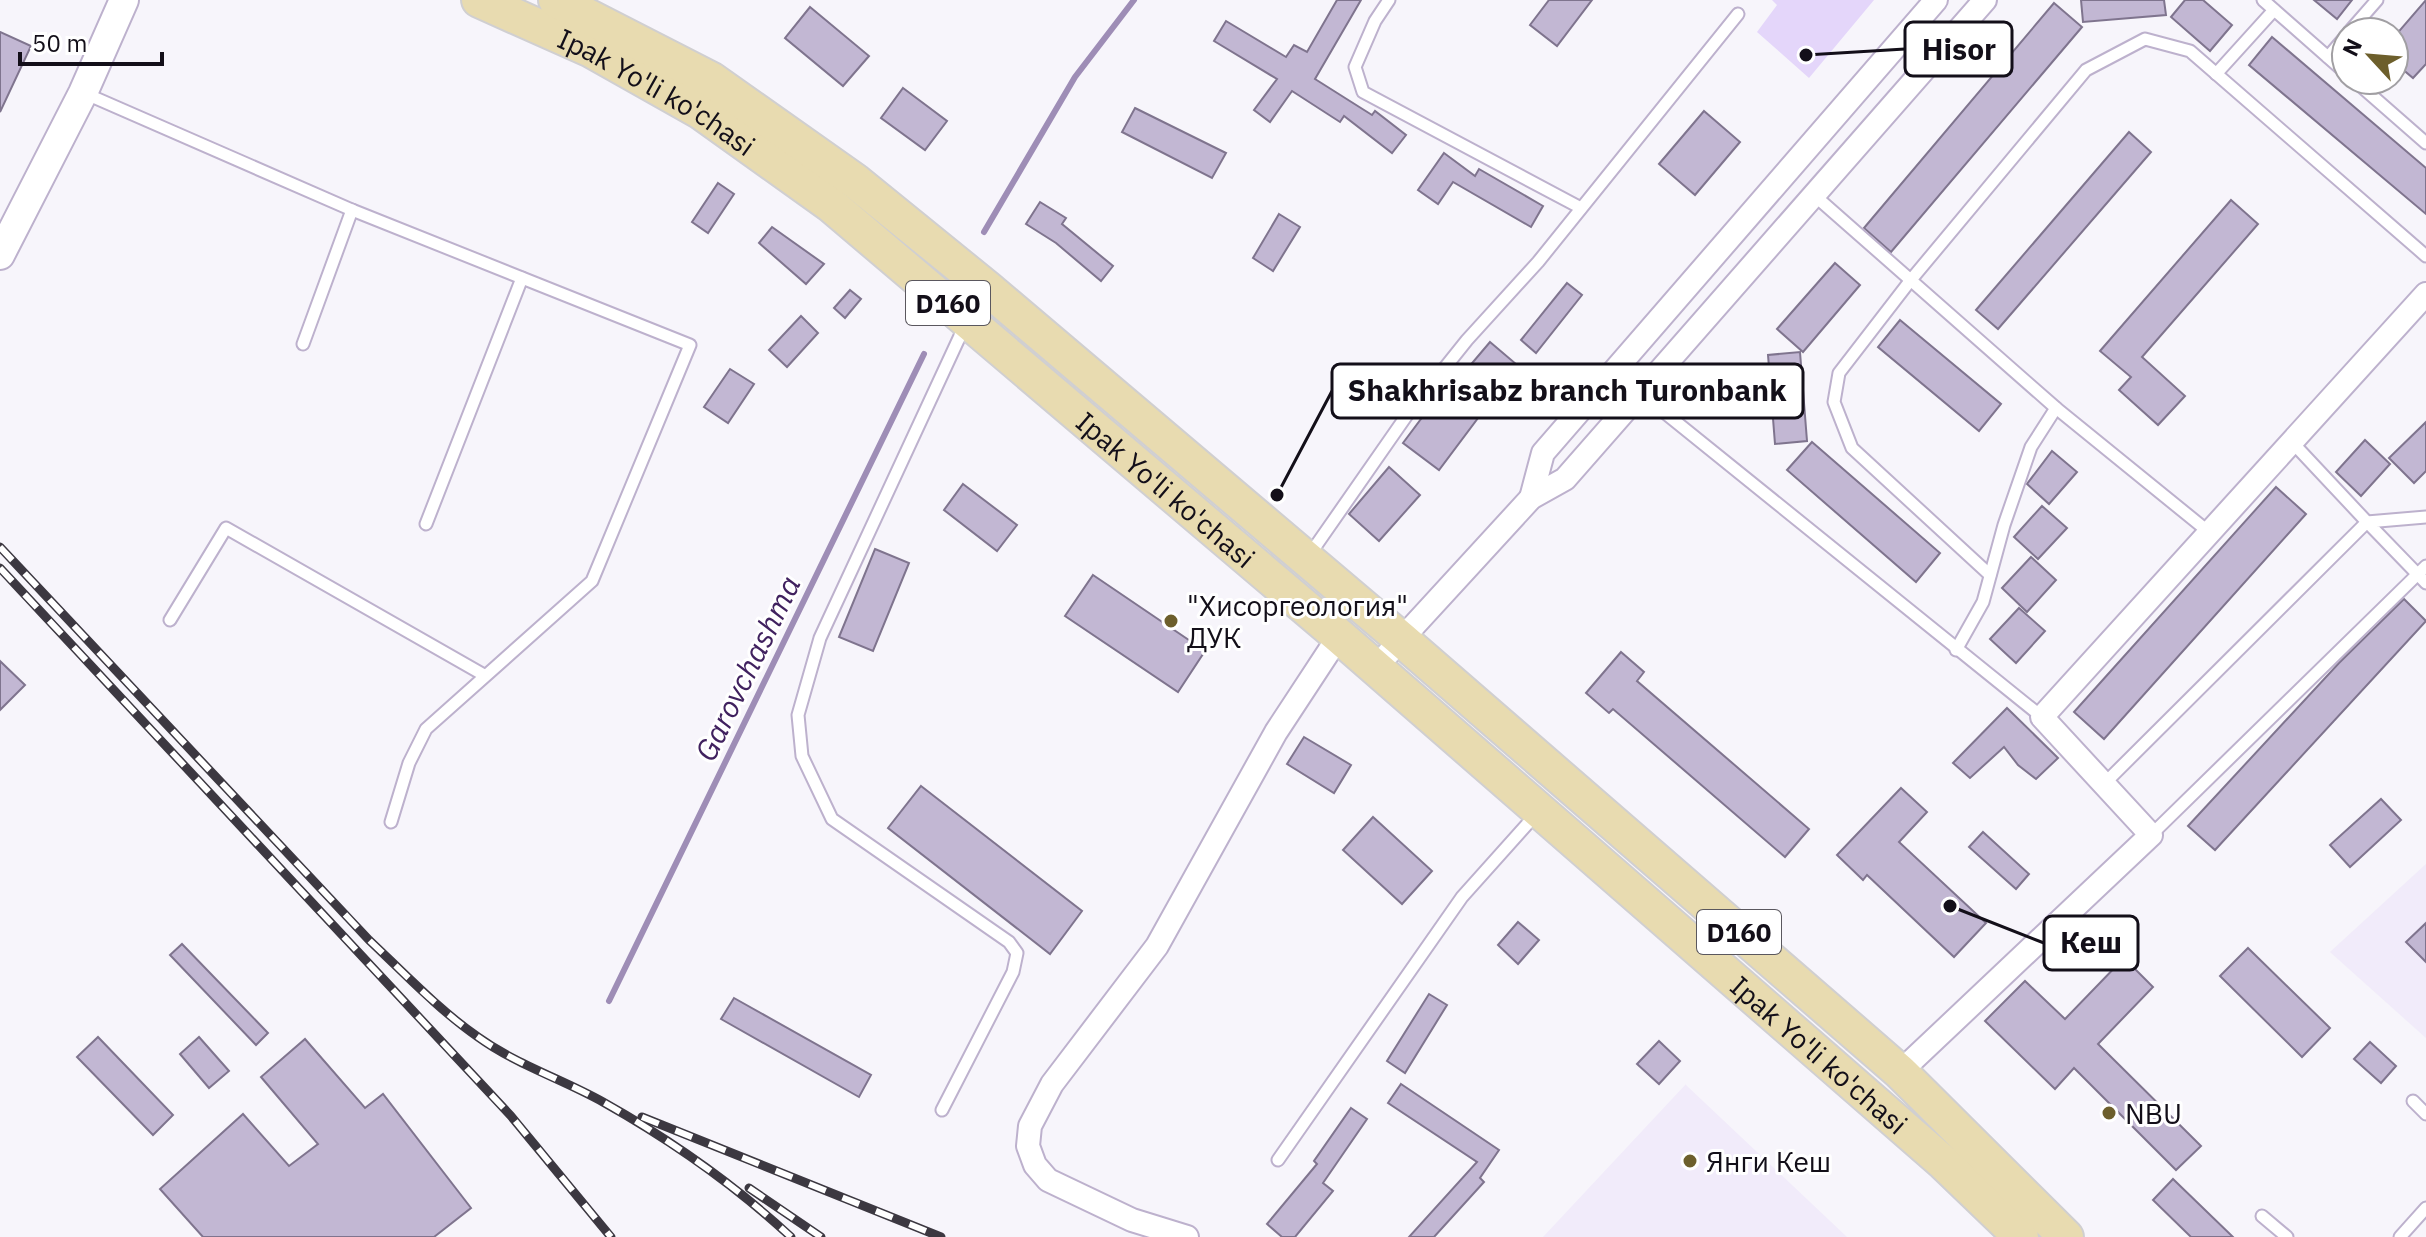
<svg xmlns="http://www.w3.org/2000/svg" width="2426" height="1237" viewBox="0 0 2426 1237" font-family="'IBM Plex Sans',sans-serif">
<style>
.built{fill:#f1ebfa}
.green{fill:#e4d6fa}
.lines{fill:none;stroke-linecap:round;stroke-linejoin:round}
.stream{stroke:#9e8db6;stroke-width:6}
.building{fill:#c2b7d3;stroke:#7f748e;stroke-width:2}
.service-casing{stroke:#bdb1cd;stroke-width:15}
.minor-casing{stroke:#bdb1cd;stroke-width:26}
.tertiary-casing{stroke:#bdb1cd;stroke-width:32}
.primary-casing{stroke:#d0cfd1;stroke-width:38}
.service{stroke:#fff;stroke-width:11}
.minor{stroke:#fff;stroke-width:22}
.tertiary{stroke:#fff;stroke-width:28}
.primary{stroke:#e8dbb0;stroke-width:34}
.rail-casing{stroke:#3c3841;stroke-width:9}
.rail{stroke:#fff;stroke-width:6;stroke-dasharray:18;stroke-linecap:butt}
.poi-dot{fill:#6d5f2c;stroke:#fff;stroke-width:3}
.labels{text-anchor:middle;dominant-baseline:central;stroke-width:6;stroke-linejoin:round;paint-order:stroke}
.shield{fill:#fff;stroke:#5a575e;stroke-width:2}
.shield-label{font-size:26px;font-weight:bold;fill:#130f19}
.street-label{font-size:28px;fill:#130f19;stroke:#fff}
.poi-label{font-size:28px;fill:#130f19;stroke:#fff;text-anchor:start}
.water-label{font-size:30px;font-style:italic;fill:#40215f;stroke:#fff}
.leader{fill:none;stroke:#130f19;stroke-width:3}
.callout-dot{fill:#130f19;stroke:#fff;stroke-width:3}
.callout{fill:#fff;stroke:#130f19;stroke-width:3}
.callout-label{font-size:30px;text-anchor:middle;font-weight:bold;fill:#130f19}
</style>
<rect width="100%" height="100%" fill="#f7f5fb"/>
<!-- built -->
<g class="built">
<path d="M2426,864V1038L2330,952Z"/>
<path d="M1686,1084V1085L1847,1237H1543Z"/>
</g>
<!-- green -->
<path class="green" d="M1772,0H1874L1809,78L1757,32L1777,5Z"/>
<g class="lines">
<!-- stream -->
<g class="stream">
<path d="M984,232L1075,77L1134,0"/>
<path d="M609,1001L924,354"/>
</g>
</g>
<!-- building -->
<g class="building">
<path d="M1337,0H1361L1315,79L1372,115L1375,111L1406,135L1392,153L1344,116L1340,122L1292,91L1270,122L1254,110L1277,79L1214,41L1226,21L1286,57L1294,45L1307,52Z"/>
<path d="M1549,0H1592L1557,46L1530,25Z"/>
<path d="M2081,0H2164L2166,15L2083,22Z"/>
<path d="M2185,0H2203L2232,25L2210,51L2171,17Z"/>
<path d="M2314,0H2352L2337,19Z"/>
<path d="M2426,0V64L2413,78L2394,62V37Z"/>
<path d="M2054,3L2082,27L1891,252L1864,228Z"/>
<path d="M810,7L869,56L843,86L785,38Z"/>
<path d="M0,32L31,46L0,112Z"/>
<path d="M2272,37L2426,168V214L2249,65Z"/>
<path d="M903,88L947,121L925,150L881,118Z"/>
<path d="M1135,108L1226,153L1212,178L1122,132Z"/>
<path d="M1704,111L1740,142L1695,195L1659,164Z"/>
<path d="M2129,132L2151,152L1998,329L1976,310Z"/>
<path d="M1444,153L1475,176L1479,169L1543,206L1531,227L1453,182L1438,204L1418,190Z"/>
<path d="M718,183L734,194L708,233L692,222Z"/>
<path d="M2231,200L2258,224L2142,357L2185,396L2158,425L2119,390L2131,377L2100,351Z"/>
<path d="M1040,202L1066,218L1062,224L1113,266L1101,281L1056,243L1026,224Z"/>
<path d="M1279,214L1300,227L1273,271L1253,258Z"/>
<path d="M772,227L824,264L806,284L759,243Z"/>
<path d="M1835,263L1860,285L1803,352L1777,329Z"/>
<path d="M1567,283L1582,295L1536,353L1521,340Z"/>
<path d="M850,290L861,299L845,318L834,308Z"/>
<path d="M801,316L818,333L787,367L769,350Z"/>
<path d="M1900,320L2001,404L1979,431L1878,347Z"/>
<path d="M1490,342L1516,364L1473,415L1478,418L1439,470L1403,443L1442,391L1446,394Z"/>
<path d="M1800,352L1807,441L1775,444L1768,355Z"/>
<path d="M730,369L754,384L728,423L704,407Z"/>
<path d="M2426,422V471L2414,483L2389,458Z"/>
<path d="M2365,440L2390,464L2361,496L2336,472Z"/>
<path d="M1812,442L1940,553L1916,582L1787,470Z"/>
<path d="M2052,451L2077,472L2049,504L2027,484Z"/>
<path d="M1389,467L1420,495L1379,541L1349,514Z"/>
<path d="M963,484L1017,525L997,551L944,510Z"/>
<path d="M2276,487L2306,514L2104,739L2074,712Z"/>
<path d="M2042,506L2067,528L2038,559L2014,537Z"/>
<path d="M875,549L909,563L873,651L839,637Z"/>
<path d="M2031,557L2056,580L2027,612L2002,588Z"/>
<path d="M1093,575L1205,651L1178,692L1065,616Z"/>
<path d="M2404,599L2426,621L2215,850L2188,826L2339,663Z"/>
<path d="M2019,608L2045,631L2016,663L1990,639Z"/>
<path d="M1621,652L1644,672L1637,681L1809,829L1785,857L1613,709L1609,713L1586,693Z"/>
<path d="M0,661L25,685L0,710Z"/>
<path d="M2007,708L2058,758L2036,779L2018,765L2004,747L1970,778L1953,763Z"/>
<path d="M1304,737L1351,765L1334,793L1287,764Z"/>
<path d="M921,786L1082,911L1050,954L888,828Z"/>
<path d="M1901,788L1927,812L1899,842L1986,923L1954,957L1867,875L1863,880L1837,855Z"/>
<path d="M2381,799L2401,820L2350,867L2330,845Z"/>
<path d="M1373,817L1432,871L1402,904L1343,850Z"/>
<path d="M1983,832L2029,874L2016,889L1969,847Z"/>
<path d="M1518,922L1539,940L1518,964L1498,945Z"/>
<path d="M2426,923V962L2406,942Z"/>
<path d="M182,944L268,1033L256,1045L170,955Z"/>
<path d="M2248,948L2330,1028L2302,1057L2220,976Z"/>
<path d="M2124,958L2153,987L2098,1044L2201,1146L2176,1170L2074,1068L2055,1089L1985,1021L2025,981L2065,1019Z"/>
<path d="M1429,994L1447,1005L1405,1073L1387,1061Z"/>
<path d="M734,998L871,1075L859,1097L721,1019Z"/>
<path d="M98,1037L173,1115L153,1135L77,1057Z"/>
<path d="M199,1037L229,1071L209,1088L180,1054Z"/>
<path d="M305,1039L365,1108L383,1094L471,1208L434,1237H203L160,1189L243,1114L289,1166L318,1144L261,1077Z"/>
<path d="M1659,1041L1680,1061L1659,1084L1637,1064Z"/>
<path d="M2370,1042L2396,1066L2381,1083L2354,1059Z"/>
<path d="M1401,1084L1499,1150L1480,1178L1484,1182L1434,1237H1409L1477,1162L1388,1103Z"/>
<path d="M1351,1108L1367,1119L1323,1183L1333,1191L1295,1237H1282L1267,1224L1317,1164L1314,1161Z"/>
<path d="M2173,1179L2233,1237H2191L2153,1200Z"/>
</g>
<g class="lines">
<defs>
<g id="service">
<path d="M1389,0L1375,21L1355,67L1363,92L1581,208"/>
<path d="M2263,0L2346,73"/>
<path d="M2349,32L2377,0"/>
<path d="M2328,57L2346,36"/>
<path d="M2216,74L2274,10"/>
<path d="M2354,80L2426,143"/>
<path d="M84,93L352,210L690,345L592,581L426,729L409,763L391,822"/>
<path d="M1814,195L2056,408L2031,447L2004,525L1983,602L1956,650"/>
<path d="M303,344L352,210"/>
<path d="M1639,392L2042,717"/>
<path d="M2056,408L2210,533"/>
<path d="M2426,517L2367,522L2426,583"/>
<path d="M426,524L522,278"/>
<path d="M1308,557L1407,415L1467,340L1538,262L1738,14"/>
<path d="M1990,575L1852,448L1834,402L1839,373L1910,281L2086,70L2145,39L2190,51L2426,256"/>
<path d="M170,620L226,528L484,675"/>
<path d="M2104,784L2367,522L2292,442"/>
<path d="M2151,835L2426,566"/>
<path d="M2413,1101L2426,1114"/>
<path d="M942,1110L1013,972L1017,953L1009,942L832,819L802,756L798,715L820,638L966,323"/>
<path d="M1278,1160L1462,897L1538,812"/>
<path d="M2262,1216L2287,1237"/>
<path d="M2400,1237L2426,1208"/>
</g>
<g id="minor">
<path d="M1531,498L1543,453L1936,0"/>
<path d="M1375,668L1531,498L1565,479L1985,0"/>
<path d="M1900,1072L2151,835L2042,717L2426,294"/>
<path d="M1187,1237L1132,1220L1048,1180L1035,1165L1028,1146L1030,1126L1052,1084L1157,946L1276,732L1339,636"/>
</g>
<path id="tertiary" d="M0,255L83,93L124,0"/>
<g id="primary">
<path id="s1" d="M479,0L591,50L701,112L831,205L1339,636L1944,1163L2021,1237"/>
<path d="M556,0L712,80L855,181L988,289L1401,639L1900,1072L2066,1237"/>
</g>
</defs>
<!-- service casing -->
<use href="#service" class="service-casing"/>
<!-- minor casing -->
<use href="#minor" class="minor-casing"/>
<!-- tertiary casing -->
<use href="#tertiary" class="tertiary-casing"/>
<!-- primary casing -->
<use href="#primary" class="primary-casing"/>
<!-- service -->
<use href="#service" class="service"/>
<!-- minor -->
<use href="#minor" class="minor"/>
<!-- tertiary -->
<use href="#tertiary" class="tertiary"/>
<!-- primary -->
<use href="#primary" class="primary"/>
<defs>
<g id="rail">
<path d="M0,547L369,940C404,973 439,1010 478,1037C517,1065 562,1079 603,1102C669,1139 735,1185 791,1237"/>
<path d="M0,568L511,1116L611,1237"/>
<path d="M642,1117L941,1237"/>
<path d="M749,1188L821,1237"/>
</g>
</defs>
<!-- rail casing -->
<use href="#rail" class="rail-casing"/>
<!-- rail -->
<use href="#rail" class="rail"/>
</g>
<!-- markers -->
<g class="poi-dot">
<circle cx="1171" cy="621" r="8"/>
<circle cx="2109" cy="1113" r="8"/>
<circle cx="1690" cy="1161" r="8"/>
</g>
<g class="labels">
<!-- shield labels -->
<g class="shield">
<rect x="906" y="281" width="84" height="44" rx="6"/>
<rect x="1697" y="910" width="84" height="44" rx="6"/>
</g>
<g class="shield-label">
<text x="948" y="303">D160</text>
<text x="1739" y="932">D160</text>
</g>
<!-- street labels -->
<g class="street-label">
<text stroke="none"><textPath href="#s1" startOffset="200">Ipak Yo'li ko'chasi</textPath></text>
<text stroke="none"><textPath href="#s1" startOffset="848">Ipak Yo'li ko'chasi</textPath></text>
<text stroke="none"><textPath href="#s1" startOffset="1712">Ipak Yo'li ko'chasi</textPath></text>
</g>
<!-- poi labels -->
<g class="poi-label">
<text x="1187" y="605">"Хисоргеология"<tspan x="1187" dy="32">ДУК</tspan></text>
<text x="2125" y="1113">NBU</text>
<text x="1706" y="1161">Янги Кеш</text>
</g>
<!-- water labels -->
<g class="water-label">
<text transform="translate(747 668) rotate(-64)">Garovchashma</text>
</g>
</g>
<!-- callouts -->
<path class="leader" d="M1806 55L1905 49M1277 495L1332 391M1950 906L2044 943"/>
<g class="callout-dot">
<circle cx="1806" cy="55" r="8"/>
<circle cx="1277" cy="495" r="8"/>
<circle cx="1950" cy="906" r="8"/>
</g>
<g class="callout">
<rect x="1905" y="22" width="107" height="54" rx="8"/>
<rect x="1332" y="364" width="471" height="54" rx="8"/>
<rect x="2044" y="916" width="94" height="54" rx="8"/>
</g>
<g class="callout-label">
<text x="1959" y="60">Hisor</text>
<text x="1567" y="401">Shakhrisabz branch Turonbank</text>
<text x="2091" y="953">Кеш</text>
</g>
<!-- north arrow -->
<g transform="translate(2370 56) rotate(296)"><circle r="38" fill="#ffffff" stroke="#a19fa3" stroke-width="2"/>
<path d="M0-6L14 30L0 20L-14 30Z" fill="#6d5f2c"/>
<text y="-12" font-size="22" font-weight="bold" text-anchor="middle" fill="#130f19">N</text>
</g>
<!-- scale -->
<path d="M20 52v12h142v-12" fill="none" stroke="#130f19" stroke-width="4"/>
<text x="32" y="52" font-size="24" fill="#130f19" stroke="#ffffff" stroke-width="6" paint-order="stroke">50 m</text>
</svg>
